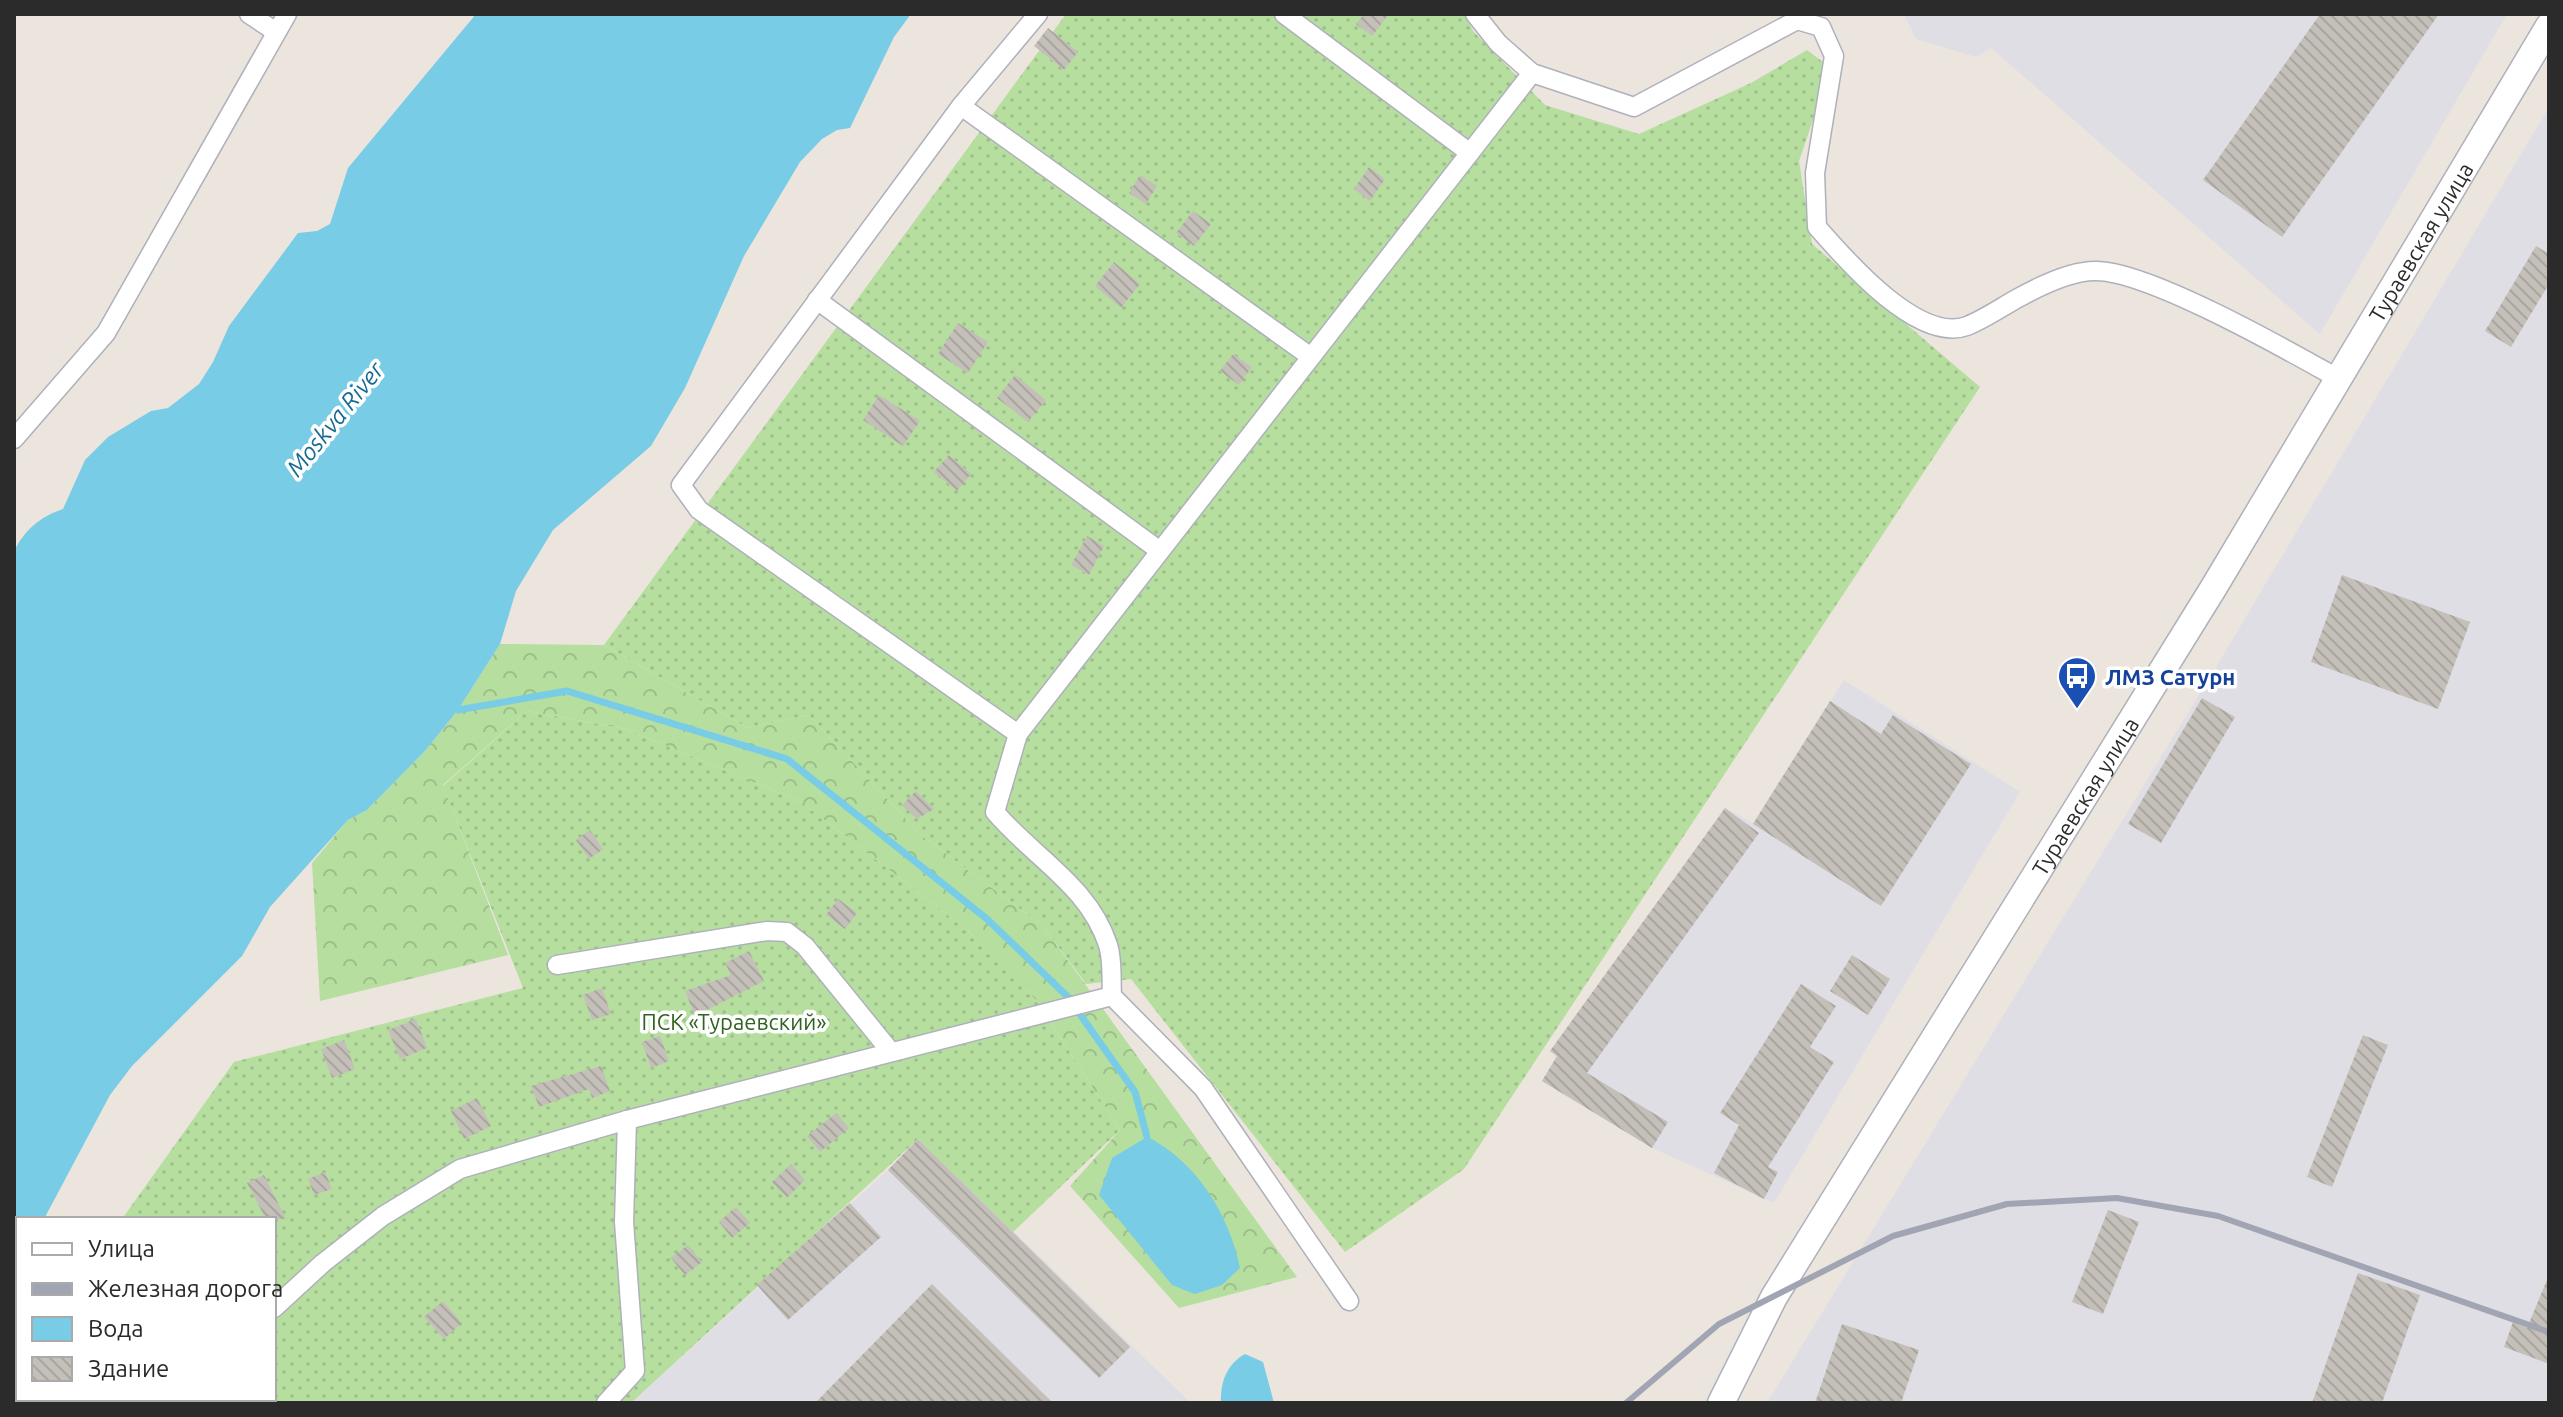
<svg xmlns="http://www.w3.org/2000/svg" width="2563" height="1417" viewBox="0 0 2563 1417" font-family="Ubuntu,sans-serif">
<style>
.industrial{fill:#e0dee5}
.forest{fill:url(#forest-crowns)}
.garden{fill:url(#garden-dots)}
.water{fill:#79cce6}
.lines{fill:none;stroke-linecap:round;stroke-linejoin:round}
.stream{stroke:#79cce6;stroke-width:7}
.building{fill:url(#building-back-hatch)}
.street-casing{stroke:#aeb1ba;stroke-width:21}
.secondary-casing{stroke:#aeb1ba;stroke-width:29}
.street{stroke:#fff;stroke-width:18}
.secondary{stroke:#fff;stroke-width:26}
.rail{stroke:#a1a4b3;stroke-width:6}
.labels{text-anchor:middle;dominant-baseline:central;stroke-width:7;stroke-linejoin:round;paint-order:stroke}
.street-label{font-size:22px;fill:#2b2b2b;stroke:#fff}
.transit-label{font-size:22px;font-weight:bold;fill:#164399;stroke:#fff;text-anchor:start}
.park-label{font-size:22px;fill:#306320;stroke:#fff}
.water-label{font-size:24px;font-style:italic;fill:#186c92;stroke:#fff}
</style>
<defs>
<pattern id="forest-crowns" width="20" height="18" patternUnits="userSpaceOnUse" patternTransform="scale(2)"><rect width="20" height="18" fill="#b6de9f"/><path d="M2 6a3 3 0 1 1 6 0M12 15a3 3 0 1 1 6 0" fill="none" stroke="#9dbf89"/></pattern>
<pattern id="garden-dots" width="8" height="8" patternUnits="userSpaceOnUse" patternTransform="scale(2)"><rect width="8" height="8" fill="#b6de9f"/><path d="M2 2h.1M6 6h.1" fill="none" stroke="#9dbf89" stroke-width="1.8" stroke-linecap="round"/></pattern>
<pattern id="building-back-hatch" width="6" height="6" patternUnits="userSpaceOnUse" patternTransform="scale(2)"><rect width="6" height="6" fill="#c4c0b9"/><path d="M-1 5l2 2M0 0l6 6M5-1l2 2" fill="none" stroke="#a9a59f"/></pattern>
</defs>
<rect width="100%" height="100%" fill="#ebe5de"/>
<!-- industrial -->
<g class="industrial">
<path d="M1904,14H2507L2320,334L1991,48L1976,57L1916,39Z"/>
<path d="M2549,107V1403H1767L2225,652Z"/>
<path d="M1844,680L2020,792L1774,1203L1652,1148L1542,1081L1557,1056L1550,1051L1725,808L1753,823Z"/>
<path d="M918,1139L1191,1403H631L888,1170Z"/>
</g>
<!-- forest -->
<path class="forest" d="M500,644L604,645L748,728L809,715L921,835L1043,926L1297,1277L1179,1308L1070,1186L1120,1130L1036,1000L967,930L801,802L626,729L527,711L443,785L508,955L320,1001L312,863L348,820L367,810L425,751L458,710Z"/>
<!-- garden -->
<g class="garden">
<path d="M1066,14H1465L1473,31L1545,105L1639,134L1751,83L1807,50L1824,63L1813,120L1799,161L1812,244L1980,387L1464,1169L1345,1252L1131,979L1086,984L1043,926L921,835L809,715L748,728L604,645Z"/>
<path d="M527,711L626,729L801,802L967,930L1036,1000L1120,1130L1013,1232L918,1139L631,1403H14V1354L18,1350V1399H274V1219H122L234,1062L523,988L443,786Z"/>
</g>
<!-- water -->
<g class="water">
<path d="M476,14H911L894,37L850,128L837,130L822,139L800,162L744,256L685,388L651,446L553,530L516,591L500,644L458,710L425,751L367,810L348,820L270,907L242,956L132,1066L110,1095L44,1219H18V1275L14,1281V552C23,531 41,516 63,509L85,460L108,437L151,411L168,408L199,384L213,362L229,326L298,233L317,231L330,224L348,168Z"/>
<path d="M1147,1137C1196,1161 1229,1214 1240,1268L1222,1285L1195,1294L1172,1285L1099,1195L1112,1158Z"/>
<path d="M1245,1354L1263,1362L1274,1403H1221C1220,1382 1227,1364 1245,1354Z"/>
</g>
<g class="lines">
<!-- stream -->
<path class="stream" d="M458,710L567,691L787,759L987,919L1067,996L1135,1092L1147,1137"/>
</g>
<!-- building -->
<g class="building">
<path d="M1364,14H1389L1372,36L1356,24Z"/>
<path d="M2320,14H2439L2282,237L2203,180Z"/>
<path d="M1048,28L1078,52L1064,70L1034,46Z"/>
<path d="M1369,167L1385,179L1370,201L1354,189Z"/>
<path d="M1140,175L1157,186L1146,204L1129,193Z"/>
<path d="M1193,211L1211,224L1194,246L1176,233Z"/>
<path d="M2536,246L2549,254V284L2511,347L2485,331Z"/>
<path d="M1114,262L1140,284L1121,308L1095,286Z"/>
<path d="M958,323L988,342L968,373L938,354Z"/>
<path d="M1233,354L1252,367L1239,385L1220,371Z"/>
<path d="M1015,375L1046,400L1028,422L997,398Z"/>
<path d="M879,395L920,421L903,446L863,420Z"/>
<path d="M949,455L971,474L957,491L934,472Z"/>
<path d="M1087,536L1104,546L1089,575L1071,565Z"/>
<path d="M2342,575L2470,622L2438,709L2311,662Z"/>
<path d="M2202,698L2235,717L2161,843L2128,824Z"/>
<path d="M1830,701L1881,734L1893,715L1971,764L1881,906L1753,824Z"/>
<path d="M916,791L934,809L917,819L902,805Z"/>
<path d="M1725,808L1759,833L1587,1073L1668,1122L1652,1148L1542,1081L1557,1056L1550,1051Z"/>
<path d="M590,830L603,849L589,859L576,840Z"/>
<path d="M838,899L857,913L845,929L826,915Z"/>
<path d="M749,951L764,981L695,1016L685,991L731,975L725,963Z"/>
<path d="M1852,955L1890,979L1868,1015L1830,991Z"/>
<path d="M1801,984L1836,1006L1810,1047L1834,1062L1768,1167L1778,1172L1764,1199L1714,1173L1739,1125L1720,1113Z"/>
<path d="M602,988L611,1014L592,1020L583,995Z"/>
<path d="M416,1019L427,1048L400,1059L388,1030Z"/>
<path d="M2363,1035L2388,1045L2332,1187L2307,1177Z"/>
<path d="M660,1036L669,1061L651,1068L642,1042Z"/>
<path d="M344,1040L355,1069L332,1078L321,1049Z"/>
<path d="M601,1066L610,1091L592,1098L589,1089L539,1107L531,1086Z"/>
<path d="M477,1098L491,1126L464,1139L451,1111Z"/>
<path d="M836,1113L849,1128L820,1152L807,1136Z"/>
<path d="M918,1139L1130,1347L1099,1378L888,1170Z"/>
<path d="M791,1164L805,1180L787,1198L772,1182Z"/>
<path d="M325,1172L332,1189L314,1195L308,1179Z"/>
<path d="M264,1175L286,1219H266L247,1183Z"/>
<path d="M850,1203L881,1237L788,1320L757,1285Z"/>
<path d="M736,1207L750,1223L732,1238L719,1222Z"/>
<path d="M2108,1210L2139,1222L2103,1314L2072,1302Z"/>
<path d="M688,1245L702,1262L685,1275L671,1258Z"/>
<path d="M2358,1273L2420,1295L2382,1403H2312Z"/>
<path d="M2549,1275V1364L2504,1347L2513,1322L2527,1328Z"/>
<path d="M932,1284L1053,1403H815Z"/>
<path d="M443,1301L462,1323L444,1339L424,1317Z"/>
<path d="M1842,1324L1919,1350L1901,1403H1815Z"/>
</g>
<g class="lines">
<defs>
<g id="street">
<path d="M249,14L276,32"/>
<path d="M1038,14L961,106L681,485L699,510L1018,734L1532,73"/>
<path d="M1284,14L1470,153"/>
<path d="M1475,14L1498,43L1532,73L1634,107L1797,20L1821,27L1834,56L1815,173L1817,227C1846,260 1918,344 1967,326C1985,319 2003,306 2020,297C2040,286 2072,271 2095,271C2147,270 2289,351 2339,379"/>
<path d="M961,106L1311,357"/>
<path d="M817,300L1160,551"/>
<path d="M14,439L106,333L287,14"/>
<path d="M1018,734L995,812C1033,857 1089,886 1108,945C1113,960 1111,980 1112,996L1203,1088L1349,1301"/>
<path d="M557,965L767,931L787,932L805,946L891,1052"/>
<path d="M274,1308L323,1263L383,1216L460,1169L627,1120L1112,996"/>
<path d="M174,1403L178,1399"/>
<path d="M606,1403L635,1371L624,1222L627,1120"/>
</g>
<g id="secondary">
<path id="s1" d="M1721,1403L1774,1297L2214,587L2549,26"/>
</g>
</defs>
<!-- street casing -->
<use href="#street" class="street-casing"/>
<!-- secondary casing -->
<use href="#secondary" class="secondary-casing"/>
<!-- street -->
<use href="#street" class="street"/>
<!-- secondary -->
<use href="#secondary" class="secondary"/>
<!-- rail -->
<path class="rail" d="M1626,1403L1719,1324L1893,1236L2007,1204L2117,1198L2218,1216L2549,1332"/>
</g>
<!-- icons -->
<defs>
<symbol id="bus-pin" viewBox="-11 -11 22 30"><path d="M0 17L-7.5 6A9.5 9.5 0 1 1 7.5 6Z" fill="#1a4fb4" stroke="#fff"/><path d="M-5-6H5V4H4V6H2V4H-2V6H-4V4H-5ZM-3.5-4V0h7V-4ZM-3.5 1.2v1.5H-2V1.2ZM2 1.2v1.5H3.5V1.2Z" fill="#fff"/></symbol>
</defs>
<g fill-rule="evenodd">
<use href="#bus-pin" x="2055" y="654" width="44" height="60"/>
</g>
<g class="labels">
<!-- street labels -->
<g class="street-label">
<text stroke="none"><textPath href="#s1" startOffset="1356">Тураевская улица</textPath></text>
<text stroke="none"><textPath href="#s1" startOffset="708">Тураевская улица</textPath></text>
</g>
<!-- transit labels -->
<g class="transit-label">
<text x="2105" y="676">ЛМЗ Сатурн</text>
</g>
<!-- park labels -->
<g class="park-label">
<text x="734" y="1021">ПСК «Тураевский»</text>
</g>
<!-- water labels -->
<g class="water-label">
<text transform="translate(335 419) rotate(-51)">Moskva River</text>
</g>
</g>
<!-- border -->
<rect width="2563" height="1417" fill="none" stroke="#2b2b2b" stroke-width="32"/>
<!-- legend -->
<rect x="16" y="1217" width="260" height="184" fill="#ffffff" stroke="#aaaaaa" stroke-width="2"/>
<rect x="32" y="1243" width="40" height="12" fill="#ffffff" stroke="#aaaaaa" stroke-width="2"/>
<text x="88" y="1257" font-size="24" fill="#2b2b2b">Улица</text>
<rect x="32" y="1283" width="40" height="12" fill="#a1a4b3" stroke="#aaaaaa" stroke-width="2"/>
<text x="88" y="1297" font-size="24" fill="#2b2b2b">Железная дорога</text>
<rect x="32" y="1317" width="40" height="24" fill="#79cce6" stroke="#aaaaaa" stroke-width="2"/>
<text x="88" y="1337" font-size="24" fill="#2b2b2b">Вода</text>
<rect x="32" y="1357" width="40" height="24" fill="url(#building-back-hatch)" stroke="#aaaaaa" stroke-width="2"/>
<text x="88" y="1377" font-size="24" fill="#2b2b2b">Здание</text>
</svg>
